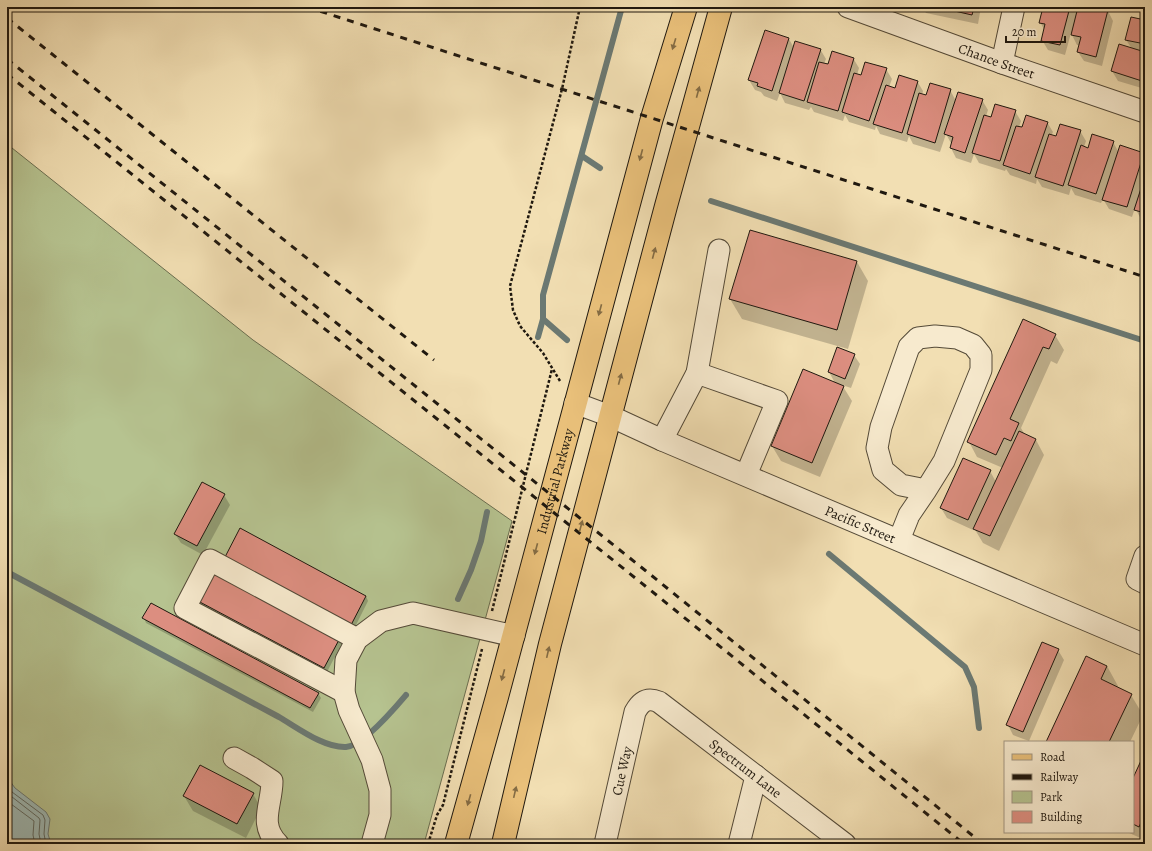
<svg xmlns="http://www.w3.org/2000/svg" width="1152" height="851" viewBox="0 0 1152 851" font-family="Alegreya,serif">
<style>
.green{fill:#b6c390;stroke:#6a6e50}
.water{fill:#9ebab6;stroke:#6b7973}
.shadow{fill:#0003}
.lines{fill:none;stroke-linecap:round;stroke-linejoin:round}
.shore{stroke:#5e6962;stroke-width:1}
.stream{stroke:#6b7973;stroke-width:6}
.building{fill:#dc8e80;stroke:#1f180f}
.minor-casing{stroke:#544a38;stroke-width:23}
.major-casing{stroke:#1f180f;stroke-width:24}
.path{stroke:#1f180f;stroke-width:2.5;stroke-dasharray:3 2;stroke-linecap:butt}
.minor{stroke:#f7eace;stroke-width:21}
.major{stroke:#e9c07a;stroke-width:22}
.rail{stroke:#1f180f;stroke-width:3;stroke-dasharray:7 7;stroke-linecap:butt}
.oneway{fill:#846c44}
.labels{text-anchor:middle;dominant-baseline:central;stroke-width:3;stroke-linejoin:round;paint-order:stroke}
.street-label{font-size:14px;fill:#1f180f;stroke:#f7eace}
</style>
<rect width="100%" height="100%" fill="#f2dfb3"/>
<filter id="stains"><feTurbulence type="fractalNoise" baseFrequency=".005" numOctaves="4"/><feColorMatrix values="0 0 0 0 .2 0 0 0 0 .09 0 0 0 0 .02 0 0 0 .5 -.17"/></filter>
<radialGradient id="worn" r=".72"><stop offset=".6" stop-color="#630" stop-opacity="0"/><stop offset="1" stop-color="#630" stop-opacity=".3"/></radialGradient>
<!-- green -->
<path class="green" d="M7,144L253,340L512,521L424,844H7Z"/>
<!-- water -->
<path class="water" d="M7,777L15,788L46,812L50,819L48,834L51,844H7Z"/>
<!-- shadow -->
<g class="shadow">
<path d="M922,7H981L978,24L926,13Z"/>
<path d="M1044,7H1074L1078,13L1079,7H1093L1108,11L1113,21L1102,66L1084,61L1078,52L1080,45H1077L1071,33L1065,55L1048,50L1042,40L1045,31L1040,22Z"/>
<path d="M1139,7H1145V17Z"/>
<path d="M1145,21V89L1118,81L1112,71L1132,49L1126,40Z"/>
<path d="M765,32L789,39L794,48L820,49L826,59L824,64L829,66L853,58L859,68L857,75L861,77L886,69L892,79L889,87L896,89L917,81L923,91L922,95L926,96L950,90L956,101L982,100L988,110L986,116L992,118L1015,111L1021,121L1019,127L1023,129L1047,122L1053,132L1051,136L1057,138L1080,131L1086,141L1084,147L1089,149L1113,142L1118,151L1144,154L1145,156V221L1141,219L1135,208L1132,217L1109,209L1103,199L1101,203L1075,195L1071,188L1069,195L1042,187L1037,179L1036,184L1010,175L1006,169L1005,171L979,163L974,154L971,163L956,158L951,148L952,145L946,134L940,152L913,144L909,136L907,142L880,134L876,126L875,130L849,122L845,115L843,121L814,112L811,107L809,110L785,103L780,93L777,101L764,96L761,92L755,90L749,80Z"/>
<path d="M857,262L868,281L848,349L742,319L730,299Z"/>
<path d="M1024,321L1055,335L1064,350L1057,364L1051,361L1021,428L1025,435L1036,440L1044,455L999,551L983,543L974,528L973,530L947,518L941,508L990,471L996,482L1003,468L977,457L969,442Z"/>
<path d="M854,355L860,364L851,388L842,385L852,401L820,477L781,461L772,446L835,383L829,372Z"/>
<path d="M224,495L230,505L203,555L181,543L175,534Z"/>
<path d="M227,564L366,596L368,601L353,631Z"/>
<path d="M199,601L340,638L342,643L327,672L202,606Z"/>
<path d="M144,618L318,693L321,698L313,712L146,623Z"/>
<path d="M1058,650L1064,660L1029,741L1013,735L1008,725Z"/>
<path d="M1107,666L1118,686L1117,688L1131,695L1143,715L1130,742H1047Z"/>
<path d="M1145,754V840L1127,832H1133V780Z"/>
<path d="M253,794L261,808L246,838L193,811L184,796Z"/>
</g>
<g class="lines">
<!-- shore -->
<g class="shore">
<path d="M7,784L12,792L43,815L45,820L44,834L46,844"/>
<path d="M7,793L39,818L40,820L39,834L41,844"/>
<path d="M7,801L34,821L33,835L35,844"/>
</g>
<!-- stream -->
<g class="stream">
<path d="M582,156L600,168"/>
<path d="M711,201L1145,341"/>
<path d="M538,337L543,319"/>
<path d="M567,340L543,319V295L622,7"/>
<path d="M829,554L965,667L974,687L979,728"/>
<path d="M7,572L279,717C298,728 324,748 346,747C363,746 395,708 406,695"/>
<path d="M458,599L471,570L481,541L487,512"/>
</g>
</g>
<!-- building -->
<g class="building">
<path d="M937,7H974L972,15Z"/>
<path d="M1043,7H1070L1060,45L1041,41L1045,24L1039,23Z"/>
<path d="M1078,7H1097L1108,10L1096,57L1077,52L1081,37L1071,35Z"/>
<path d="M1131,17L1145,20V44L1125,40Z"/>
<path d="M765,30L789,38L772,91L757,86L758,83L748,80Z"/>
<path d="M795,41L821,49L804,101L779,93Z"/>
<path d="M1119,44L1145,52V82L1111,71Z"/>
<path d="M832,51L854,58L838,111L807,102L819,62L828,64Z"/>
<path d="M865,62L887,68L869,121L842,112L854,73L861,75Z"/>
<path d="M899,75L918,81L902,133L873,124L886,85L895,88Z"/>
<path d="M930,83L951,89L935,143L907,134L919,93L926,95Z"/>
<path d="M958,92L983,99L965,153L950,148L953,137L944,134Z"/>
<path d="M995,104L1016,110L1000,161L972,153L984,115L991,117Z"/>
<path d="M1026,115L1048,122L1030,174L1003,165L1016,126L1022,127Z"/>
<path d="M1060,124L1081,130L1063,186L1035,177L1049,134L1056,136Z"/>
<path d="M1092,134L1114,141L1096,194L1068,185L1081,145L1088,148Z"/>
<path d="M1120,145L1144,153L1127,207L1102,200Z"/>
<path d="M1145,176V213L1134,210Z"/>
<path d="M750,230L857,261L837,330L729,299Z"/>
<path d="M1023,319L1056,334L1049,349L1043,347L1010,419L1019,423L1011,441L1004,438L996,455L967,442Z"/>
<path d="M837,347L855,354L845,379L828,372Z"/>
<path d="M803,369L844,386L812,463L771,446Z"/>
<path d="M1019,431L1036,439L990,536L973,529Z"/>
<path d="M963,458L991,470L968,520L940,508Z"/>
<path d="M202,482L225,494L197,546L174,534Z"/>
<path d="M240,528L366,596L350,627L224,559Z"/>
<path d="M214,571L340,638L324,668L198,601Z"/>
<path d="M151,603L319,693L310,708L142,618Z"/>
<path d="M1042,642L1059,649L1023,732L1006,725Z"/>
<path d="M1086,656L1107,666L1101,679L1132,694L1109,742H1046Z"/>
<path d="M1145,752V814L1139,827L1133,824V778Z"/>
<path d="M200,765L254,793L237,824L183,796Z"/>
</g>
<g class="lines">
<defs>
<g id="minor">
<path id="s1" d="M848,7L1002,63L1145,112"/>
<path d="M1002,63L1014,7"/>
<path d="M697,373L777,401L746,475"/>
<path id="s2" d="M575,403L610,416L662,440L1145,645"/>
<path d="M662,440L697,373L719,250"/>
<path d="M899,540L909,515L926,490L944,461L981,370V355L973,345L957,338L935,336L918,338L909,347L881,427L877,448L883,470L901,485L926,490"/>
<path d="M1145,556L1137,579L1145,583"/>
<path d="M344,692L185,608L210,560L357,639"/>
<path d="M234,758L252,768L272,781C272,805 258,824 278,844"/>
<path d="M372,844L380,815V790L372,760L349,710L344,692L346,660L357,639L381,621L413,613L514,636"/>
<path id="s3" d="M605,844L635,712C641,701 647,697 659,702L845,844"/>
<path d="M739,844L756,776"/>
</g>
<g id="major">
<path id="s4" d="M456,844L497,697L652,118L686,7"/>
<path d="M503,844L550,644L666,206L721,7"/>
</g>
</defs>
<!-- minor casing -->
<use href="#minor" class="minor-casing"/>
<!-- major casing -->
<use href="#major" class="major-casing"/>
<!-- path -->
<g class="path">
<path d="M560,381L543,353L520,326L513,310L510,286L562,89L580,7"/>
<path d="M492,611L552,369"/>
<path d="M428,844L437,815L443,805L482,649"/>
</g>
<!-- minor -->
<use href="#minor" class="minor"/>
<!-- major -->
<use href="#major" class="major"/>
<!-- rail -->
<g class="rail">
<path d="M307,7L1145,277"/>
<path d="M7,18L434,360"/>
<path d="M7,59L646,571L983,844"/>
<path d="M7,74L649,589L964,844"/>
</g>
</g>
<!-- one-way arrows -->
<defs><path id="oneway-solid" d="M-6-.8H1V-3.2L6.5 0L1 3.2V.8H-6Z"/></defs>
<g class="oneway">
<use href="#oneway-solid" transform="translate(674 44) rotate(107)"/>
<use href="#oneway-solid" transform="translate(698 92) rotate(-75)"/>
<use href="#oneway-solid" transform="translate(641 155) rotate(105)"/>
<use href="#oneway-solid" transform="translate(654 253) rotate(-75)"/>
<use href="#oneway-solid" transform="translate(600 310) rotate(105)"/>
<use href="#oneway-solid" transform="translate(620 379) rotate(-75)"/>
<use href="#oneway-solid" transform="translate(581 526) rotate(-75)"/>
<use href="#oneway-solid" transform="translate(536 549) rotate(105)"/>
<use href="#oneway-solid" transform="translate(548 652) rotate(-77)"/>
<use href="#oneway-solid" transform="translate(503 675) rotate(105)"/>
<use href="#oneway-solid" transform="translate(515 792) rotate(-77)"/>
<use href="#oneway-solid" transform="translate(469 800) rotate(106)"/>
</g>
<g class="labels">
<!-- street labels -->
<g class="street-label">
<text stroke="none"><textPath href="#s1" startOffset="158">Chance Street</textPath></text>
<text stroke="none"><textPath href="#s4" startOffset="376">Industrial Parkway</textPath></text>
<text stroke="none"><textPath href="#s2" startOffset="310">Pacific Street</textPath></text>
<text stroke="none"><textPath href="#s3" startOffset="274">Spectrum Lane</textPath></text>
<text stroke="none"><textPath href="#s3" startOffset="75">Cue Way</textPath></text>
</g>
</g>
<!-- margin -->
<rect width="1152" height="851" fill="none" stroke="#f2dfb3" stroke-width="24"/>
<rect x="8" y="8" width="1136" height="835" fill="none" stroke="#1f180f" stroke-width="2"/>
<rect x="12" y="12" width="1128" height="827" fill="none" stroke="#1f180f"/>
<!-- legend -->
<rect x="1004" y="741" width="130" height="92" fill="#f7eace" stroke="#a19682"/>
<rect x="1012" y="754" width="20" height="6" fill="#e9c07a" stroke="#a19682"/>
<text x="1040" y="761" font-size="12" fill="#1f180f">Road</text>
<rect x="1012" y="774" width="20" height="6" fill="#1f180f" stroke="#a19682"/>
<text x="1040" y="781" font-size="12" fill="#1f180f">Railway</text>
<rect x="1012" y="791" width="20" height="12" fill="#b6c390" stroke="#a19682"/>
<text x="1040" y="801" font-size="12" fill="#1f180f">Park</text>
<rect x="1012" y="811" width="20" height="12" fill="#dc8e80" stroke="#a19682"/>
<text x="1040" y="821" font-size="12" fill="#1f180f">Building</text>
<!-- scale -->
<path d="M1006 36v6h59v-6" fill="none" stroke="#1f180f" stroke-width="2"/>
<text x="1012" y="36" font-size="12" fill="#1f180f" stroke="#f7eace" stroke-width="3" paint-order="stroke">20 m</text>
<rect width="100%" height="100%" filter="url(#stains)"/>
<rect width="100%" height="100%" fill="url(#worn)"/>
</svg>
